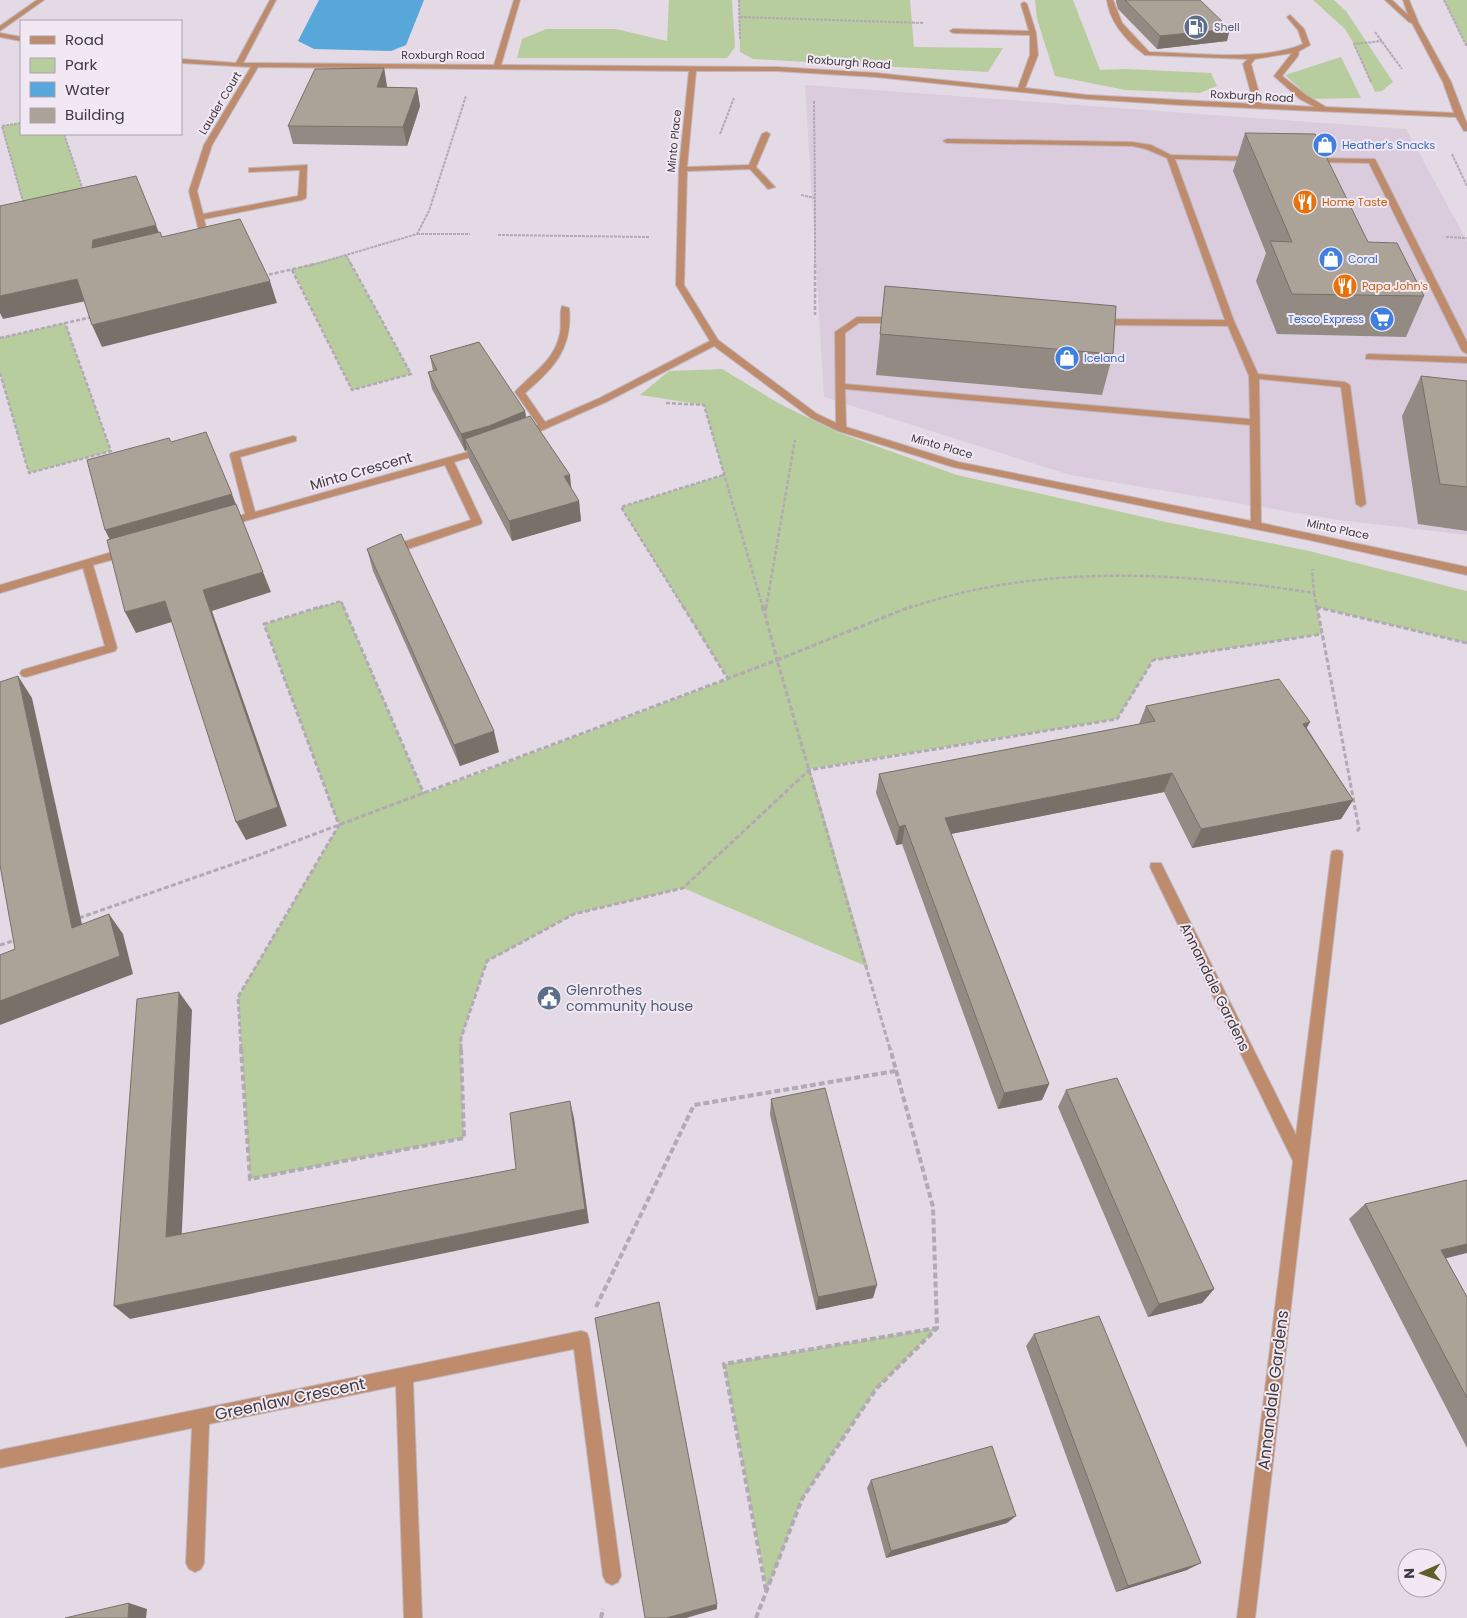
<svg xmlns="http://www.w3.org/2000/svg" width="1467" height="1618" viewBox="0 0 1467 1618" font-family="Poppins,sans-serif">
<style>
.built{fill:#daccdd}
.green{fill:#b8cd9d}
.water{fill:#58a7db}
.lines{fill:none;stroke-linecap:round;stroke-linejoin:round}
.minor-casing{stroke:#bfb7c1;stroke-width:2}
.path-far3{stroke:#b1a9b3;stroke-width:2;stroke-dasharray:3 1;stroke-linecap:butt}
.path-far2{stroke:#b1a9b3;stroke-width:2.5;stroke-dasharray:4 2;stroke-linecap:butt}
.path-far1{stroke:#b1a9b3;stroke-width:3;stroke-dasharray:5 2.5;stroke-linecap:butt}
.path{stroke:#b1a9b3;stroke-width:4;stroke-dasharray:6 3;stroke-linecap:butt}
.minor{fill:#be8c6c;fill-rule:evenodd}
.wall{fill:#938b83}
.shaded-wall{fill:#78716a}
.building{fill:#aba298;stroke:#78716a}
.labels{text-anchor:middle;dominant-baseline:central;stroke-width:4;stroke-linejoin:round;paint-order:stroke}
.far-service-label{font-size:11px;fill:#4e5e75;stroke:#f1e8f3;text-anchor:start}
.far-street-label{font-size:11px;fill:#3e3a3f;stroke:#f1e8f3}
.far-shop-label{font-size:11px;fill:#366cbe;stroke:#f1e8f3;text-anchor:start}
.far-food-label{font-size:11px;fill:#c56008;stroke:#f1e8f3;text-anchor:start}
.street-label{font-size:14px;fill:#3e3a3f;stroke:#f1e8f3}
.service-label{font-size:14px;fill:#4e5e75;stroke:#f1e8f3;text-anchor:start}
.near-street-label{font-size:16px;fill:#3e3a3f;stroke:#f1e8f3}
</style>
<rect width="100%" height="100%" fill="#e4dae6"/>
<!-- built -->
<path class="built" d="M805,85L1406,129L1467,241V535L1339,520L1070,475L824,397Z"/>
<!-- green -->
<g class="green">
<path d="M669,0H732L735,47L727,58H517L522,39L546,29H616L667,41Z"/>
<path d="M739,0H910L914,47L1003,48L988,72L753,59L740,52Z"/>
<path d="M1035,0H1073L1100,70L1125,69L1211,73L1217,86L1200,93L1125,90L1055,76L1037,19Z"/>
<path d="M1313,0H1334L1346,11L1393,82L1382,91L1375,92L1354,44L1345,29Z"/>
<path d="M1444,0H1467V47V46Z"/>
<path d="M1341,57L1361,98L1311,99L1285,75Z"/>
<path d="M21,123V134H64L86,200L26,213L2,126Z"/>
<path d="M346,255L411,374L352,390L292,269Z"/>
<path d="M65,323L111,451L29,473L0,373V338Z"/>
<path d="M722,369L780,404L837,432L957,475L1166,522L1309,551L1467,591V643L1317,607L1322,634L1153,660L1117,719L810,769L868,967L683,888L574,914L487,961L461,1038L464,1138L250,1179L238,997L339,825L264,624L341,601L424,794L728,679L621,507L724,475L704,405L640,395L669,371Z"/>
<path d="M937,1328L876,1389L802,1499L767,1591L724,1364Z"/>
</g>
<!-- water -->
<path class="water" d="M319,0H424L406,45L391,51L314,49L298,41Z"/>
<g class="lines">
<defs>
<g id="minor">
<path d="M37,0H44L0,31V26Z"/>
<path d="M270,0H276L243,63L494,65L514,0H520L501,65L777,67L876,73L1018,88L1030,55V35L953,33L950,31L953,29L1029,31L1021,4L1024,2L1027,4L1036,33L1038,55L1025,88L1087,95L1254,104L1243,64L1248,59L1145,55C1127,41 1110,23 1107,0H1113L1122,23L1149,52C1193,53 1263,62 1303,44L1298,30L1287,17L1290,15L1304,29L1310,45L1299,51L1298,56L1282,76L1306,95L1326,107L1454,113L1443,82L1412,23L1409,22L1385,0H1392L1408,15L1403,0H1409L1419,24L1451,82L1467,124V131H1464L1456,117L1181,105L1087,99L876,77L777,71H696L687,167L749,165L762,134L766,132L770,134L756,167L775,187L768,189L750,169L687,171L684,285L718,340L817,414L836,423L835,332L857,317H897L901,320L897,323H859L845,333V384L1250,419L1249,376L1228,326L1100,325L1096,322L1100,319L1225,320L1167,158L1146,149L1132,146L947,143L943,141L947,139L1132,142L1151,145L1171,155L1257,157V161H1254L1175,159L1234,321L1258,374L1345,382L1350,385L1366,504L1361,507L1356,504L1341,387L1259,379L1261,523L1467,567V575L1309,540L953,467L838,431L811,418L714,346L606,402L527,437H521V433L538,425L515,392C532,373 555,361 560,333C562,324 559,314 562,306L569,308C573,348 554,368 525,393L545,422L600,398L710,341L676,285L679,169L689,71L258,67L212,145L197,191L203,214L298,196L300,170L249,172V168H252L307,165L306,198L302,200L204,219L209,240L205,243H199L198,241L201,239L189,191L204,145L251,67L181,63V59L236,63ZM1292,53L1274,76L1300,99L1315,107L1262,104L1251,64L1255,59ZM845,389L1250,425L1251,521L958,462L846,427Z"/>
<path d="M0,33L21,37V41L0,37Z"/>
<path d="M1309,158L1375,159L1467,342V354L1462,351L1369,163L1312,162L1308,160Z"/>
<path d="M1369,354L1467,357V363L1366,359V355Z"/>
<path d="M293,436L296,437V441L240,457L255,512L485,447L488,448V452L454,462L482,522L481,524L405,550H397V544L471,520L445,465L227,526L223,525V521L245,514L230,455L231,453Z"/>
<path d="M126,548L131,552L130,555L93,565L117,648L115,651L26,677L22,676L20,673L22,670L105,646L83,568L0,593V585Z"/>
<path d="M1337,850L1342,851L1343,855L1255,1618H1237L1293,1161L1150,867L1151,863H1161L1296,1135L1331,855L1332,851Z"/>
<path d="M581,1331L587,1333L589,1339L621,1576L618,1582L612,1585L606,1582L603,1576L574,1349L413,1382L422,1618H404L396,1386L209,1424L204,1563L201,1569L195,1572L189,1569L186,1563L192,1428L0,1468V1450Z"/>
</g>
</defs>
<!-- minor casing -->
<use href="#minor" class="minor-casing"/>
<!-- path-far3 -->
<g class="path-far3">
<path d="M739,0L740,39"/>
<path d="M1444,0L1467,47"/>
<path d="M740,17L924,23"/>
<path d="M1375,32L1402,69"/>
<path d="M1371,82L1354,44L1382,41"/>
<path d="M814,101L815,198"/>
<path d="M21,123L2,126L24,205"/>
<path d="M64,134L83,190"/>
<path d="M720,134L734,98"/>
<path d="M1452,154L1467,186"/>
<path d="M801,195L815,198V266"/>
<path d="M417,234H470"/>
<path d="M498,235L650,237"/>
<path d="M1446,237L1467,238"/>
<path d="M346,255L352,266"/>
<path d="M309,266L417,234L429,211L466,96"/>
</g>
<!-- path-far2 -->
<g class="path-far2">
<path d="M815,264V315"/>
<path d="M292,270L352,390L411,374L351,264"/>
<path d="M263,276L315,264"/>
<path d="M0,338L92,317"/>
<path d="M0,373L29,473L111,451L65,323"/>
<path d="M666,403L704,405L763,608"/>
<path d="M1314,593L1317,608"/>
<path d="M1316,607L1319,608"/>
<path d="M319,608L341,601L344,608"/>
<path d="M684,608L621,507L723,475"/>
<path d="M766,608L795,440"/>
<path d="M909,608C1040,563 1179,572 1314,593L1312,569"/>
</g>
<!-- path-far1 -->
<g class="path-far1">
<path d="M343,606L424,794"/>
<path d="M683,606L728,679"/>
<path d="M762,606L764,612"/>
<path d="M1317,606L1359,829L1356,832"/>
<path d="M1316,607L1467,643"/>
<path d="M79,918L259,855L777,660L765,614L766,606"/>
<path d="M0,945L16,940"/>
<path d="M241,1049L238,997L339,825L264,624L323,606"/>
<path d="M461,1049V1038L487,961L574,914L683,888L809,770L1117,719L1153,660L1322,634"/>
<path d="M890,1049L777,660L912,606"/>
</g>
<!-- path -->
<g class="path">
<path d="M241,1048L250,1179L464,1138L461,1048"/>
<path d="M596,1307L694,1105L896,1071"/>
<path d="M766,1590L724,1364L937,1328"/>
<path d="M601,1618L603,1609"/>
<path d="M756,1618L802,1499L876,1389L937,1328L933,1207L890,1048"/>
</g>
<!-- minor -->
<use href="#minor" class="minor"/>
</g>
<!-- wall -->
<g class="wall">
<path d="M1116,0H1200L1227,41L1157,49L1118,9L1116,2Z"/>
<path d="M384,68L387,87L417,88L420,106L407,146L293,144L288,126Z"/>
<path d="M1245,133L1368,242L1424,296L1406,337L1277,334L1256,281L1266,253L1233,171Z"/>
<path d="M885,286L1113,354L1102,395L876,375Z"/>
<path d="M430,356L525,411L526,418L579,501L581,521L512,541L469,459L467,450L465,451L432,389L428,372L433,371Z"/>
<path d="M1421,376L1467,381V531L1418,524L1402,416Z"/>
<path d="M367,549L499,752L460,766L373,571Z"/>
<path d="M1146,706L1307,728L1353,800L1341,819L1192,848L1164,792L951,834L1049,1084L1042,1100L998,1109L902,844L896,845L876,793L879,774L1139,724Z"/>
<path d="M1066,1090L1214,1289L1202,1303L1148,1317L1058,1107Z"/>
<path d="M771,1099L873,1298L816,1310L770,1115Z"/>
<path d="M1365,1204L1446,1258L1467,1297V1448L1349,1219Z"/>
<path d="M1034,1334L1187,1570L1116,1592L1026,1346Z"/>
<path d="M871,1480L1007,1523L886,1558L867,1488Z"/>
</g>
<!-- shaded-wall -->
<g class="shaded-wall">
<path d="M1230,29L1227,41L1157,49L1160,36Z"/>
<path d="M384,68L387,87L381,106L377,87Z"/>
<path d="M417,88L420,106L407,146L403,127Z"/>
<path d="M156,225L164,246L92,248L93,240Z"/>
<path d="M77,279L86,301L3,319L0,313V296Z"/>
<path d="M270,281L277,303L102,347L92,325Z"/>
<path d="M525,411L528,428L465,439L467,450L465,451L461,434Z"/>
<path d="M570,475L572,495L564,476Z"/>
<path d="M232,494L240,515L115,550L105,530Z"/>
<path d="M579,501L581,521L512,541L509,521Z"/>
<path d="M263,572L271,592L212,611L287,826L246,840L236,822L203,590Z"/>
<path d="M165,601L175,621L136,633L125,612Z"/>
<path d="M18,676L32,698L87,947L72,928Z"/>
<path d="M1310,722L1299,742L1303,724Z"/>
<path d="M494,731L499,752L460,766L454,745Z"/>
<path d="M1172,773L1164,792L940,836L945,818Z"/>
<path d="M1353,800L1341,819L1192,848L1201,829Z"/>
<path d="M905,825L902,844L896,845L899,827Z"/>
<path d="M109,914L123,934L133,974L0,1025V1001Z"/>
<path d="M179,992L192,1010L181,1251L166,1237Z"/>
<path d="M1049,1084L1042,1100L998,1109L1004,1093Z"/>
<path d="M570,1101L574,1118L589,1223L130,1319L114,1306L585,1209Z"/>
<path d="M1467,1244V1253L1423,1264L1441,1250Z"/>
<path d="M877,1285L873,1298L816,1310L818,1297Z"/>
<path d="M1214,1289L1202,1303L1148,1317L1159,1304Z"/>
<path d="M1016,1516L1007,1523L886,1558L891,1551Z"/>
<path d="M1201,1563L1187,1570L1116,1592L1128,1586Z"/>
<path d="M129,1603L147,1609L146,1618H128Z"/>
<path d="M717,1604V1609L686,1618H666Z"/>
</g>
<!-- building -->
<g class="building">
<path d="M1125,0H1200L1230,29L1160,36Z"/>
<path d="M384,68L377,87L417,88L403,127L288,126L315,69Z"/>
<path d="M1245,133L1315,134L1368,242L1397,243L1424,296L1292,294L1270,241L1292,242Z"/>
<path d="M136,176L156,225L93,240L92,248L160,232L162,237L240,219L270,281L92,325L77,279L0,296V206Z"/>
<path d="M885,286L1116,306L1113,354L880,334Z"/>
<path d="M479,342L525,411L489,426L461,434L428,372L437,370L430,356Z"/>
<path d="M1421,376L1467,381V487L1440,484Z"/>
<path d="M530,416L570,475L564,476L579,501L509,521L465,439Z"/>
<path d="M206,432L232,494L105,530L87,460L169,438L171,442Z"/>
<path d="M236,504L263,572L203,590L278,807L236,822L165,601L125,612L107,540Z"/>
<path d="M401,534L494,731L454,745L367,549Z"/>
<path d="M18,676L72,928L109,914L120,956L0,1001V955L15,949L0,865V682Z"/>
<path d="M1279,679L1310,722L1303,724L1353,800L1201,829L1172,773L945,818L1049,1084L1004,1093L905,825L899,827L879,774L1155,721L1146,706Z"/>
<path d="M179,992L166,1237L516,1169L510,1113L570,1101L585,1209L114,1306L137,999Z"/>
<path d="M1117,1078L1214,1289L1159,1304L1066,1090Z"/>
<path d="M825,1088L877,1285L818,1297L771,1099Z"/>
<path d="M1467,1180V1244L1441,1250L1467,1297V1398L1365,1204Z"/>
<path d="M659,1302L717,1604L666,1618H645L595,1318Z"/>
<path d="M1099,1316L1201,1563L1128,1586L1034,1334Z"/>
<path d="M992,1446L1016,1516L891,1551L871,1480Z"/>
<path d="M129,1603L128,1618H65Z"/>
</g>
<!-- icons -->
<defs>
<symbol id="fuel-disc" viewBox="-11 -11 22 22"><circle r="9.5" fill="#5c6f8a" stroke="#f1e8f3"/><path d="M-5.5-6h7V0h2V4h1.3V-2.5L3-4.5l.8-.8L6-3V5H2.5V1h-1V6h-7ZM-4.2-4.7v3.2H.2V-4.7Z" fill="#fff"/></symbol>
<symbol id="shop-disc" viewBox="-11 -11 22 22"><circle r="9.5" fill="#3f7fe0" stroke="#f1e8f3"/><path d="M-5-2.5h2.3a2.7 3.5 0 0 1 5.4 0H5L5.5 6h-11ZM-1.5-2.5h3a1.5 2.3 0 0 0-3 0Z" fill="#fff"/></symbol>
<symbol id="restaurant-disc" viewBox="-11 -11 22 22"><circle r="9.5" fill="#e8710a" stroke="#f1e8f3"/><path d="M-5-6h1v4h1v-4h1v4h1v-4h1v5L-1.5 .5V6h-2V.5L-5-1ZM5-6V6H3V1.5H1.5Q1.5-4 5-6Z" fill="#fff"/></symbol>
<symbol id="supermarket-disc" viewBox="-11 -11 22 22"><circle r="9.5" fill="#3f7fe0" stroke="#f1e8f3"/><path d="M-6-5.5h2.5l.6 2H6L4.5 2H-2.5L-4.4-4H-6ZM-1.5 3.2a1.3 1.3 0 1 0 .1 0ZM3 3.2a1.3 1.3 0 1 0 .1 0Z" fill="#fff"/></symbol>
<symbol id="civic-disc" viewBox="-11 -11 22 22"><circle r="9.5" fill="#5c6f8a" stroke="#f1e8f3"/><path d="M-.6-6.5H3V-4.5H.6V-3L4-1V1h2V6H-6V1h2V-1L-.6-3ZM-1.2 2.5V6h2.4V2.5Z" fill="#fff"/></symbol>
</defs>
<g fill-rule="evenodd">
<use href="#fuel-disc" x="1182" y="13" width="28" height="28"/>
<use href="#shop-disc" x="1311" y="131" width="28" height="28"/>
<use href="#restaurant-disc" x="1291" y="188" width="28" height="28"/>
<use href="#shop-disc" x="1317" y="245" width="28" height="28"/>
<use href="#restaurant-disc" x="1331" y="272" width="28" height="28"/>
<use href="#supermarket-disc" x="1368" y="305" width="28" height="28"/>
<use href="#shop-disc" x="1053" y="344" width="28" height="28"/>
<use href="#civic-disc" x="535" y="984" width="28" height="28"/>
</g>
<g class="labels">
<!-- far-service labels -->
<g class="far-service-label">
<text x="1214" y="27">Shell</text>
</g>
<!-- far-street labels -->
<g class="far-street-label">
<text x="443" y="55">Roxburgh Road</text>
<text transform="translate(849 62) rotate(4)">Roxburgh Road</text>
<text transform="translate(1252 96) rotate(3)">Roxburgh Road</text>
<text transform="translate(220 103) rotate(-59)">Lauder Court</text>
<text transform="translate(674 141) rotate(-84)">Minto Place</text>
<text transform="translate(942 446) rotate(16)">Minto Place</text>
<text transform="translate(1338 529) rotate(12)">Minto Place</text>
</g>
<!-- far-shop labels -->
<g class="far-shop-label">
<text x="1342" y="145">Heather's Snacks</text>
<text x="1348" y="259">Coral</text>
<text x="1364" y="319" text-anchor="end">Tesco Express</text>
<text x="1084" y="358">Iceland</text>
</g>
<!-- far-food labels -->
<g class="far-food-label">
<text x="1322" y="202">Home Taste</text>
<text x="1362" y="286">Papa John's</text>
</g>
<!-- street labels -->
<g class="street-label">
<text transform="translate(361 471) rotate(-16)">Minto Crescent</text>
<text transform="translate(1215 987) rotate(64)">Annandale Gardens</text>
</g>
<!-- service labels -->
<g class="service-label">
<text x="566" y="990">Glenrothes<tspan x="566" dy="16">community house</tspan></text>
</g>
<!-- near-street labels -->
<g class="near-street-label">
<text transform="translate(1273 1390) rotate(-83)">Annandale Gardens</text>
<text transform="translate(290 1399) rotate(-12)">Greenlaw Crescent</text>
</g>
</g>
<!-- legend -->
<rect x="20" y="20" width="162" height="115" fill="#f1e8f3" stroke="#a9a2ab"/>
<rect x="30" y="36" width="25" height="8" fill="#be8c6c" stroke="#a9a2ab"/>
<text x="65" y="45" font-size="15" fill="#3e3a3f">Road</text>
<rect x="30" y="58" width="25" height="15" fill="#b8cd9d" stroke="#a9a2ab"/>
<text x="65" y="70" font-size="15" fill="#3e3a3f">Park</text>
<rect x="30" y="82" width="25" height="15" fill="#58a7db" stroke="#a9a2ab"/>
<text x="65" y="95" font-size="15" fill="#3e3a3f">Water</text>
<rect x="30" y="108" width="25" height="15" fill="#aba298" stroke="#a9a2ab"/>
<text x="65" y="120" font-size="15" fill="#3e3a3f">Building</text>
<!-- north arrow -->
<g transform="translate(1422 1573) rotate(268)"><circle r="24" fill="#f1e8f3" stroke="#a9a2ab"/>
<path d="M0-4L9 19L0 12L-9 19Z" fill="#625e2a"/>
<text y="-8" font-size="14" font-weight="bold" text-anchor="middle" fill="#3e3a3f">N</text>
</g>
</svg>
